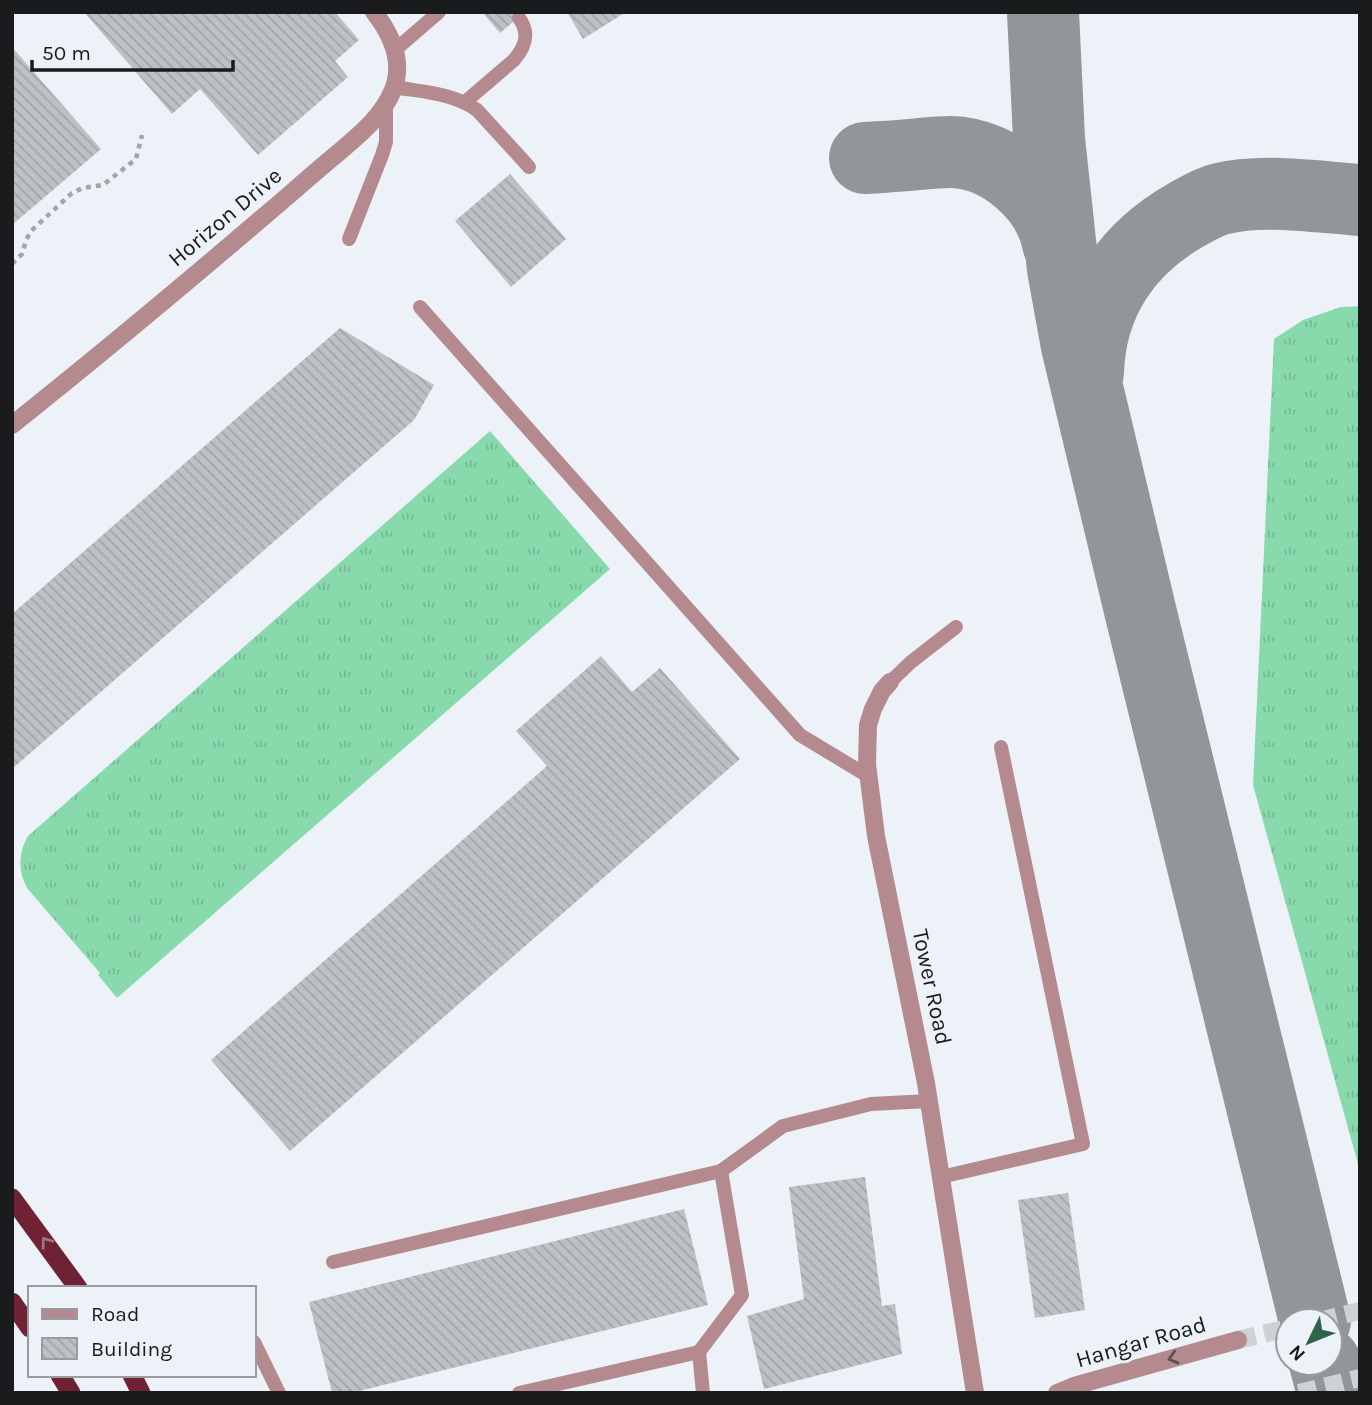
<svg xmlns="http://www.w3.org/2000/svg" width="1372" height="1405" viewBox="0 0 1372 1405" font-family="Karla,sans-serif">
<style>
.grass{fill:url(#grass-tufts)}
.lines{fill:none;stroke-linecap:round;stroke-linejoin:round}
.taxiway{stroke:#919699;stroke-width:72}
.building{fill:url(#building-back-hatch)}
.minor-tunnel{stroke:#ccd2d6;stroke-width:18;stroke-dasharray:18 9;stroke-linecap:butt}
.path{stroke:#a1a6aa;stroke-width:4.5;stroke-dasharray:5 5;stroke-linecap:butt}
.service{stroke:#b58a8f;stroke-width:14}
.minor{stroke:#b58a8f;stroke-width:18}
.trunk{stroke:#6e2234;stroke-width:19}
.oneway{stroke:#a07582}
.oneway2{stroke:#5f4d50}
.labels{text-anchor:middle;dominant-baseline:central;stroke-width:6;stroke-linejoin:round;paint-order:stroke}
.street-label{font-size:23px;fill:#191b1d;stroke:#ecf2f7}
</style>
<defs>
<pattern id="grass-tufts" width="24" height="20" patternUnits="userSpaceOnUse" patternTransform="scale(1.75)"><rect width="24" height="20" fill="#88daad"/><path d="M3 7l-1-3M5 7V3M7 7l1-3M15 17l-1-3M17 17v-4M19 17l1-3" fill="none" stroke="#75ba94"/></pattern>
<pattern id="building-back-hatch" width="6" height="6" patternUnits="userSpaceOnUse" patternTransform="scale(1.75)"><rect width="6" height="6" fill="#bcc1c6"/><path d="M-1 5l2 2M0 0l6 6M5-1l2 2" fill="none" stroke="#a1a5aa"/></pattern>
</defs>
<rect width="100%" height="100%" fill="#ecf2f7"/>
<!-- grass -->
<g class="grass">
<path d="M1360,306V1171L1253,785L1274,339L1303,320L1341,307Z"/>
<path d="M490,431L610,569L117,998L98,975L100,973L27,888C18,871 18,853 28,836Z"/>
</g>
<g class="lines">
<!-- taxiway -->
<g class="taxiway">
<path d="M1043,12L1049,139L1063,269L1077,346L1141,614L1315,1321"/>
<path d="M865,158C883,157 901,156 919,154C930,153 941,152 951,152C1000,153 1049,196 1058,243"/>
<path d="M1088,372C1090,303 1126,249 1186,215C1197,209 1208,202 1220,199C1263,188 1316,197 1360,200"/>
<path d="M1325,1363L1333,1393"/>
</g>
</g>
<!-- building -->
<g class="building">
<path d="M84,12H335L359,40L335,61L348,77L258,155L200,89L172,114Z"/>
<path d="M482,12H525L500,33Z"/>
<path d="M567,12H626L583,39Z"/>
<path d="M12,47L101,149L12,225Z"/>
<path d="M510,174L566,239L511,287L455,221Z"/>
<path d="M340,328L434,385L414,420L12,769V614Z"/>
<path d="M601,656L632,692L660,668L740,759L290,1151L211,1060L547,766L516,731Z"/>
<path d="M865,1177L882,1306L895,1304L902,1354L764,1389L747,1316L804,1299L789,1187Z"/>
<path d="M1068,1193L1085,1310L1035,1318L1018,1200Z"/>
<path d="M684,1209L708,1305L351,1393H332L309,1302Z"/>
</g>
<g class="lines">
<!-- minor-tunnel -->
<g class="minor-tunnel">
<path d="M1319,1321L1360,1311"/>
<path d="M1238,1340L1288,1328"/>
<path d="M1299,1393L1360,1378"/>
</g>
<!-- path -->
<path class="path" d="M12,264L22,254L26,240L31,231L72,193L83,188L103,185L136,159L142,135"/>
<!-- service -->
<g class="service">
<path d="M395,50L439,12"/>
<path d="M394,87C423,92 453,93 477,110L529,167"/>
<path d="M465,102L514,60C526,46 530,33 519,18"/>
<path d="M349,239L382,155L386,142V104"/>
<path d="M420,307L800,735L868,776"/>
<path d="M890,682L911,662L956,627"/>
<path d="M941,1177L1083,1144L1001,747"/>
<path d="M333,1262L721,1171"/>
<path d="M254,1342L279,1393"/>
<path d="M519,1393L699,1352"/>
<path d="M703,1393L699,1352L742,1295L721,1171L783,1126L871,1104L929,1101"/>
</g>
<!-- minor -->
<g class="minor">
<path d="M12,425C106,350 198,273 289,195C305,181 321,167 338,153C359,135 382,117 393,90C404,62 392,35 374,12"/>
<path d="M890,682L882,691L873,709L868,725L867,764L876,836L926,1083L975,1393"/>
<path d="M1057,1393L1074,1386L1238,1340"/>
</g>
<!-- trunk -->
<g class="trunk">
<path d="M12,1198L78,1288"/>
<path d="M12,1302L30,1328"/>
<path d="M60,1375L71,1393"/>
<path d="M132,1375L141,1393"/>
</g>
</g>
<!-- one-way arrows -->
<defs><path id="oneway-chevron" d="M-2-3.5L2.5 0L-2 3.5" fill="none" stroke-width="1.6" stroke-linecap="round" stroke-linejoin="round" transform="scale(1.75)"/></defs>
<use class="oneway" href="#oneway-chevron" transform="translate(46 1242) rotate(-126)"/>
<use class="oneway2" href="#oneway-chevron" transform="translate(1173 1358) rotate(164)"/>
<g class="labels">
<!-- street labels -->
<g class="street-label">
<text transform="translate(225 217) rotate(-40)">Horizon Drive</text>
<text transform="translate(932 987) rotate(78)">Tower Road</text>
<text transform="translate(1141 1342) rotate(-16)">Hangar Road</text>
</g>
</g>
<!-- border -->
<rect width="1372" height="1405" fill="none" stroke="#191b1d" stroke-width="28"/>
<!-- legend -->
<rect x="28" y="1286" width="228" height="91" fill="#ecf2f7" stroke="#989ca0" stroke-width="2"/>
<rect x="42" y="1309" width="35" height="10" fill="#b58a8f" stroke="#989ca0" stroke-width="2"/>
<text x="91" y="1321" font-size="21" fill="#191b1d">Road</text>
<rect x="42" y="1338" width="35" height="21" fill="url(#building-back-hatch)" stroke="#989ca0" stroke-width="2"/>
<text x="91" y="1356" font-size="21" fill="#191b1d">Building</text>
<!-- north arrow -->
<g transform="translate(1309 1342) rotate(227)"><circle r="33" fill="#ecf2f7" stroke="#989ca0" stroke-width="2"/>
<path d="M0-5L12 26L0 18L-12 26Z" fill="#2d644a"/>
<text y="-10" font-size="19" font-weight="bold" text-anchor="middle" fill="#191b1d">N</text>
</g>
<!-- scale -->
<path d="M32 60v10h201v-10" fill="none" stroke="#191b1d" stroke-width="3.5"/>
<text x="42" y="60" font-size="21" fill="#191b1d" stroke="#ecf2f7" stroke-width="5" paint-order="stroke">50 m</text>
</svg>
